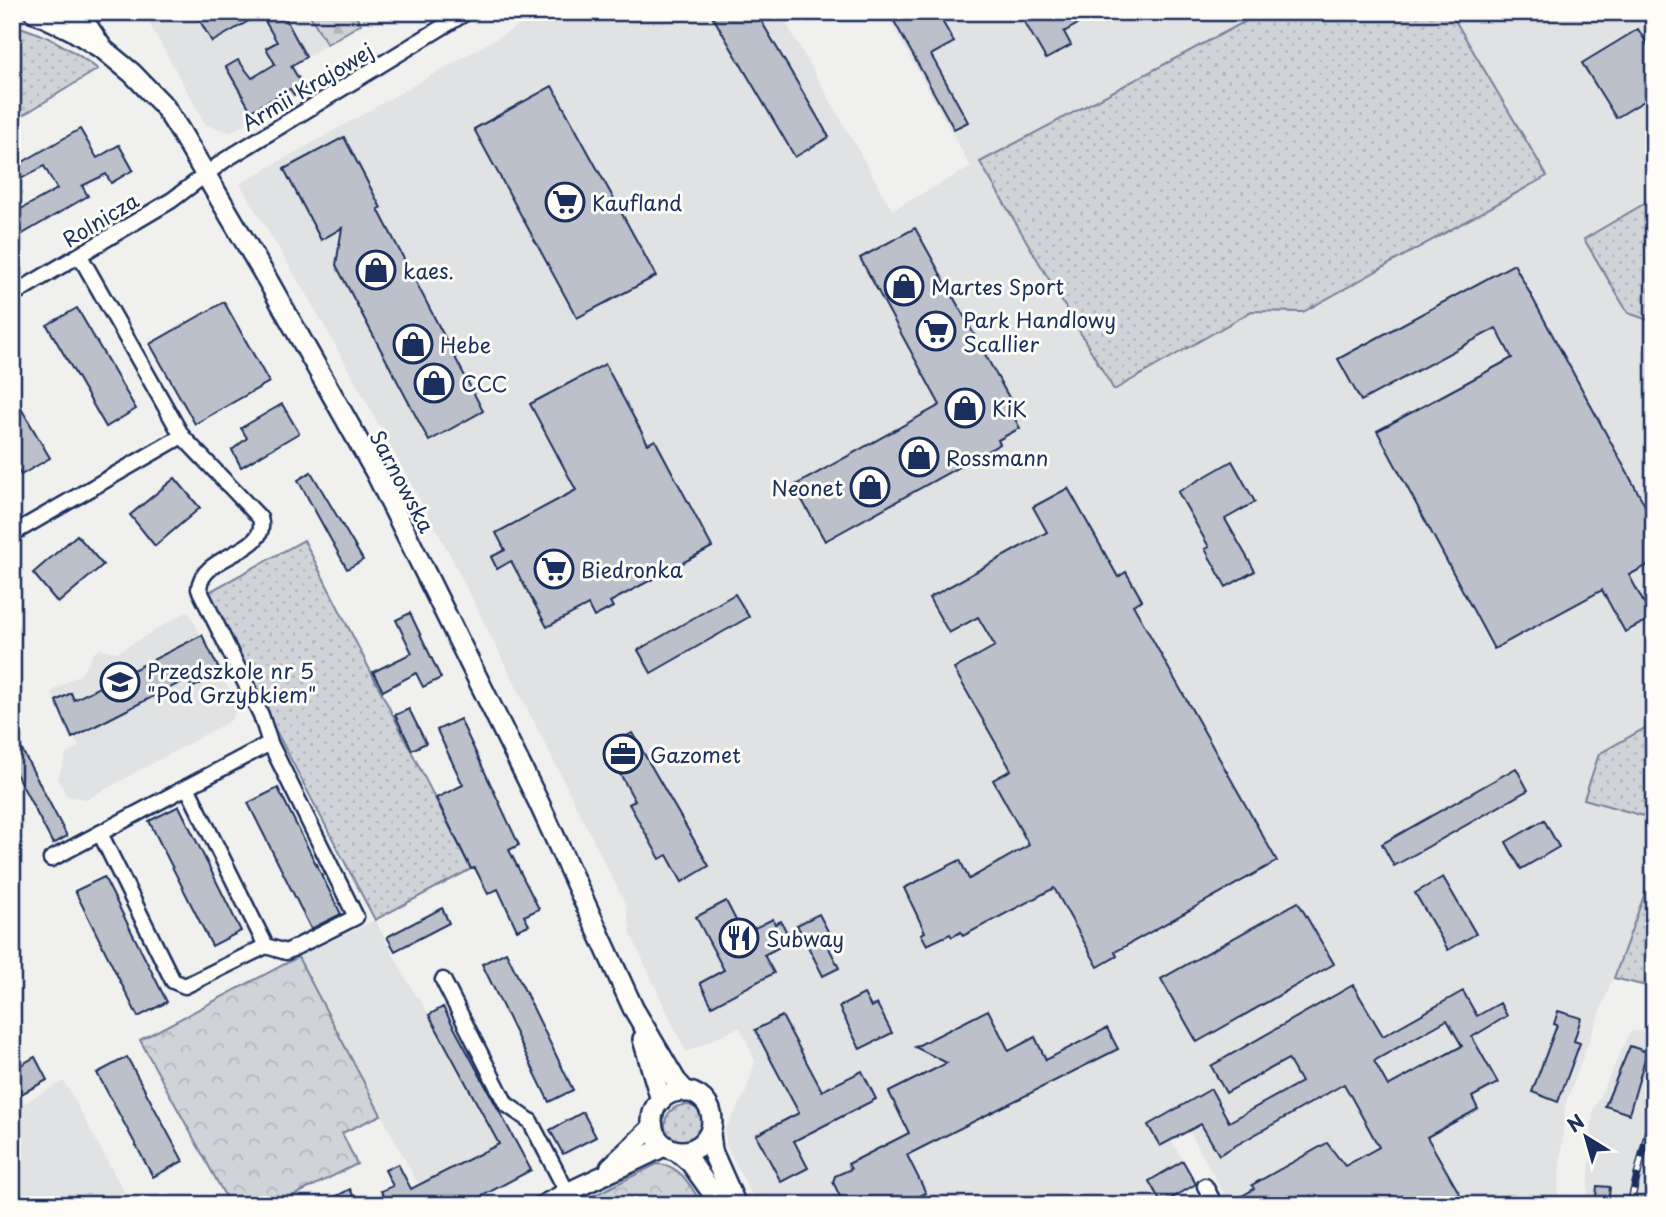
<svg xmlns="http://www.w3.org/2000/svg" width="1666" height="1217" viewBox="0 0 1666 1217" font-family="'Playpen Sans',sans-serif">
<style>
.built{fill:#e0e2e3}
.grass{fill:url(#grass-dots);stroke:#76819b;stroke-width:2}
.forest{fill:url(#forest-firs);stroke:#76819b;stroke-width:2}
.park{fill:url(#park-crowns);stroke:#76819b;stroke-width:2}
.building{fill:#bbc0ca;stroke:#1b2f5e;stroke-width:2;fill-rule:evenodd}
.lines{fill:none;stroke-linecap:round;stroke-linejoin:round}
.minor-casing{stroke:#1b2f5e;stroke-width:19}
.tertiary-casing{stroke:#1b2f5e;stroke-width:23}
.secondary-casing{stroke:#1b2f5e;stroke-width:24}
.minor{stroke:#fdfcf7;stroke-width:14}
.tertiary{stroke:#fdfcf7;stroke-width:18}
.secondary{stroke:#fdfcf7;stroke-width:19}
.rail-casing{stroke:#1b2f5e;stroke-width:8}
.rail{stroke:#fdfcf7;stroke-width:5;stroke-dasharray:16;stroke-linecap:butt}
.labels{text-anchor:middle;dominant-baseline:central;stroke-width:6;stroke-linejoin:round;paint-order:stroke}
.street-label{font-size:21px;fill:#1b2f5e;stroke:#fdfcf7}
.poi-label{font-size:21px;fill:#1b2f5e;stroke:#fdfcf7;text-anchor:start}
</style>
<defs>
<pattern id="grass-dots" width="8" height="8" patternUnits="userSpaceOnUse" patternTransform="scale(1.75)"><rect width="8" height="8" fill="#d0d3d8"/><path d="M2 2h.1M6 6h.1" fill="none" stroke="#b2b5bc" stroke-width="1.8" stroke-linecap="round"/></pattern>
<pattern id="forest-firs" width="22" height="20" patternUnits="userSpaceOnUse" patternTransform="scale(1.75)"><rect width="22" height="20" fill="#d0d3d8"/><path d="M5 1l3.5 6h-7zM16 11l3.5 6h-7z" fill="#b2b5bc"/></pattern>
<pattern id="park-crowns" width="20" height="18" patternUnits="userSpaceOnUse" patternTransform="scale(1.75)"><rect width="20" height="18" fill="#d0d3d8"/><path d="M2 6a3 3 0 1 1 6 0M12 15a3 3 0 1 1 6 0" fill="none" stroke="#b2b5bc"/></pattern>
</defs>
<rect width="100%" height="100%" fill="#f0f0ee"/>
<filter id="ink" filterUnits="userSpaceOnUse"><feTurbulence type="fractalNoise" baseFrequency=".0143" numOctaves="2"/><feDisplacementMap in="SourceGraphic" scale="14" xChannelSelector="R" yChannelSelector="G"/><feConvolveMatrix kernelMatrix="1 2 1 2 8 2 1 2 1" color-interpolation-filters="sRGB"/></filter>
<g filter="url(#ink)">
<!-- built -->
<g class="built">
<path d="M143,12H308L327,44L294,65L307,88L231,132L206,125Z"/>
<path d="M543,12H780L892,210L971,167L885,12H1262L981,162L1114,390L1252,311L1303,312L1546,176L1450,12H1654V198L1584,239L1628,313L1654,322V723L1599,754L1584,799L1654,819V868L1565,1105L1557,1205H1230L1189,1131L1172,1142L1197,1184L1160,1205H757L726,1145L725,1130L746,1092L755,1061L740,1027L686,1052L631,935L626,905L446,547L319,316L240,184Z"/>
<path d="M188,611L238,707L230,721L87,799L67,796L58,779L66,754L79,747L51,692L81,674L94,653L100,649L118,652Z"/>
<path d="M375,920L416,997L418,996L429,1015L443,1007L531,1170L517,1178L516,1176L429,1205L298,957Z"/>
<path d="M1654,1030V1172L1645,1205H1587L1593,1111L1630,1032Z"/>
<path d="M64,1081L131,1205H12V1110Z"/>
</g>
<!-- grass -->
<g class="grass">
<path d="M1263,12H1450L1547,176L1303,312L1252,311L1114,390L980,162Z"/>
<path d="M12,25C45,33 71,49 98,69L12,122Z"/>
<path d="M1654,198V322L1628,313L1584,239Z"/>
<path d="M304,540L471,869L375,920L275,729L209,592Z"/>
<path d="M1654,723V819L1584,799L1599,754Z"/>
<path d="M1654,868V988L1614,978Z"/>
<circle cx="685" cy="1125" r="20"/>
</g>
<!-- forest -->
<path class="forest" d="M308,12H353L361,24L327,44Z"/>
<!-- park -->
<g class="park">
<path d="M298,957L381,1115L342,1133L357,1164L275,1205H230L140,1040Z"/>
<path d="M657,1164C681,1164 690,1187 703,1205H575Z"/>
</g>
<!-- building -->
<g class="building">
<path d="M195,12H282L306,57L291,66L305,89L294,95L290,89L251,111L226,67L238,60L252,78L275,64L266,48L277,42L261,14L212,42Z"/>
<path d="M710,12H756L829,137L795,157Z"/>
<path d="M889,12H937L954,42L931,55L968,122L954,129Z"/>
<path d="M1040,12H1099L1064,32L1071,45L1046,59L1024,21Z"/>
<path d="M1638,29L1654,55V95L1616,118L1582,63Z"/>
<path d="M552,86L656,276L577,318L474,129Z"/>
<path d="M80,129L97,158L119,145L133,170L111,183L106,174L82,186L88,196L12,240V214L57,189L44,166L21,179L14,167Z"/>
<path d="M344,137L381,208L378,209L483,411L429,441L336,265L342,228L321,240L284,169Z"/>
<path d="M915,228L1012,403L1007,405L1020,428L998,440L1000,444L825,541L794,486L940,405L860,258Z"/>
<path d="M1514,264L1654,522V562L1629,575L1652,618L1625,632L1602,590L1494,649L1377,431L1512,358L1496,328L1361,401L1338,359Z"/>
<path d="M224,302L269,382L195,424L150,344Z"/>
<path d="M77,308L136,409L106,427L47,325Z"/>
<path d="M605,364L648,444L655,440L712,547L610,602L613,607L594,617L588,605L547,627L511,561L497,569L491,557L505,550L496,533L576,490L530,404Z"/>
<path d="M12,393L50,458L21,475L12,460Z"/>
<path d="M282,404L299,433L241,467L232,450L247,438L241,428Z"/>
<path d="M1232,461L1255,502L1225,519L1255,571L1226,587L1205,549L1209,547L1178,492Z"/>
<path d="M311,472L363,560L347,569L298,480Z"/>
<path d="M175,478L200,508L155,546L130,515Z"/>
<path d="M1068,488L1118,577L1126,572L1142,600L1133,605L1277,861L1115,952L1117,956L1098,967L1054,888L963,936L961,932L952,937L950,934L927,945L921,934L925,932L904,888L960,860L969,879L1029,845L993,780L1011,770L954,669L995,646L978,617L949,633L929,598L1047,532L1033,507Z"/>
<path d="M77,535L103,565L58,603L33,573Z"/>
<path d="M735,594L749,617L651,673L638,650Z"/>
<path d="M410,613L441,678L423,687L416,673L383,691L373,672L412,653L396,620Z"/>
<path d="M202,635L221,673L192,688L187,679L72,738L56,701L71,693L74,700Z"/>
<path d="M409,709L426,743L412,750L395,715Z"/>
<path d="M460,719L519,845L509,850L539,909L524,916L529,925L517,930L498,889L488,894L475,868L471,869L436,798L463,785L437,730Z"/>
<path d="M12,731L67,836L53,844L12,766Z"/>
<path d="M632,733L709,866L682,882L667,855L660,859L629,804L635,801L606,748Z"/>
<path d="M1516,768L1528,790L1394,866L1382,844Z"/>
<path d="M278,788L341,914L311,929L248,803Z"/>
<path d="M179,806L241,931L212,946L149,821Z"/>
<path d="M1544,820L1559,847L1521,869L1506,842Z"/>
<path d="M104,877L167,1002L138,1017L75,891Z"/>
<path d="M1443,877L1476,934L1448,950L1415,893Z"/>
<path d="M726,901L743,934L773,919L775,924L781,921L791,941L764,955L774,973L712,1006L700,983L724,970L696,917Z"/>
<path d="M1298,902L1334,964L1197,1042L1161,979Z"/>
<path d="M442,908L449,923L395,951L387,937Z"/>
<path d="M819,914L830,935L824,938L839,968L823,976L797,925Z"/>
<path d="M506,952L573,1090L549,1102L482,964Z"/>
<path d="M1353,985L1383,1036L1463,991L1477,1016L1500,1003L1507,1016L1472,1037L1498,1083L1472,1097L1478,1109L1427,1137L1466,1205H1226L1254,1189L1252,1185L1327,1143L1345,1166L1379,1147L1344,1084L1219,1155L1201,1124L1160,1146L1148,1125L1211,1089L1229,1122L1301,1082L1288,1059L1226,1093L1211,1066ZM1447,1020L1462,1046L1388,1086L1374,1061Z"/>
<path d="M864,994L871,1007L877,1004L892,1033L860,1049L839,1007Z"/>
<path d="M443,1007L531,1170L465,1205H388L381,1191L393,1186L385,1170L398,1164L411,1189L499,1144L429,1015Z"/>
<path d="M988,1010L1009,1051L1035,1037L1046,1060L1107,1028L1118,1049L907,1155L926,1193L903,1205H844L833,1182L835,1176L851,1169L848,1164L909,1133L889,1092L947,1063L915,1047Z"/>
<path d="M1558,1011L1581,1018L1574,1041L1580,1043L1558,1102L1532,1092L1557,1025L1554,1024Z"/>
<path d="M782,1016L822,1091L862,1071L876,1099L794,1141L808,1168L781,1182L756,1135L799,1113L755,1030Z"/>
<path d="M1630,1046L1647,1052L1629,1114L1605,1106Z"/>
<path d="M35,1057L47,1080L12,1099V1070Z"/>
<path d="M127,1057L183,1161L153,1177L97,1073Z"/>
<path d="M583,1112L596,1137L563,1154L550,1130Z"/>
<path d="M1183,1161L1196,1184L1162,1204L1149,1181Z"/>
<path d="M1597,1186L1610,1187L1608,1205H1595Z"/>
<path d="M350,1189L358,1205H320Z"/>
</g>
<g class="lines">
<defs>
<g id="minor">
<path d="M12,295L172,200L225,160L467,12"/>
<path d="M12,534L182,436"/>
<path d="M187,787L266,946L286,952L356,917L270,743"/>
<path d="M100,833L173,981L185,986L266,946"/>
<path d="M51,859L270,743L261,715L199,589C201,553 271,554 260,518L182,436L80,256"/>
<path d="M443,980L506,1104L530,1121L567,1192"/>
<path d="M1205,1186L1215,1205"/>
</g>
<g id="tertiary">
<path d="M74,12L86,23L104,50"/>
<path d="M610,1167L653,1126"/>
<path d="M543,1205C583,1183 625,1167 665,1146"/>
</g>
<g id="secondary">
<path d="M34,12L72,30L104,50L132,73L164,106L180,131L267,279L375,471L539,803L633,1008L676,1081L686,1092"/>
<path d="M643,1039L661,1100"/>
<circle cx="682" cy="1121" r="30"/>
<path d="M710,1133L712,1151L736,1205"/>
<path d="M677,1151L691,1163L721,1205"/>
</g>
</defs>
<!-- minor casing -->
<use href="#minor" class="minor-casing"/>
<!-- tertiary casing -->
<use href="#tertiary" class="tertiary-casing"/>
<!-- secondary casing -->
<use href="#secondary" class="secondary-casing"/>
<!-- minor -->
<use href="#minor" class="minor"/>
<!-- tertiary -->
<use href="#tertiary" class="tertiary"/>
<!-- secondary -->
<use href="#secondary" class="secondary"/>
<defs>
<path id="rail" d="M1630,1205L1654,1107"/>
</defs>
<!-- rail casing -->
<use href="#rail" class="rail-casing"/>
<!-- rail -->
<use href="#rail" class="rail"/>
</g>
</g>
<!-- icons -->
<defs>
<symbol id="supermarket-ring" viewBox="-11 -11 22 22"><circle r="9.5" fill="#fdfcf7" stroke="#1b2f5e" stroke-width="1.5"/><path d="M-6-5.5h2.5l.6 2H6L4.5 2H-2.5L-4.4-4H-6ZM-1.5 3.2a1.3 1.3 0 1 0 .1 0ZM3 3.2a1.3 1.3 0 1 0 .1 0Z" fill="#1b2f5e"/></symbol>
<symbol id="shop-ring" viewBox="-11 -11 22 22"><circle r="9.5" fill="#fdfcf7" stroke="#1b2f5e" stroke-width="1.5"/><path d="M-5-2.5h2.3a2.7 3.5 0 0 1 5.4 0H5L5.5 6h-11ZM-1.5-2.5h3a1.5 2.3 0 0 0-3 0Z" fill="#1b2f5e"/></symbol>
<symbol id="school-ring" viewBox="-11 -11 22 22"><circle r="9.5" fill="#fdfcf7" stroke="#1b2f5e" stroke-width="1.5"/><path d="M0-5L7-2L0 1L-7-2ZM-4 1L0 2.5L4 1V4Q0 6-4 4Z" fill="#1b2f5e"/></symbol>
<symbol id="office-ring" viewBox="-11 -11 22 22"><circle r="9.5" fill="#fdfcf7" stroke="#1b2f5e" stroke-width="1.5"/><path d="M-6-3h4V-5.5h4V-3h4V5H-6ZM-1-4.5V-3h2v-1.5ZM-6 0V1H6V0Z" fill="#1b2f5e"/></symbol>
<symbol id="restaurant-ring" viewBox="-11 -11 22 22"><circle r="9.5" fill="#fdfcf7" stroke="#1b2f5e" stroke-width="1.5"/><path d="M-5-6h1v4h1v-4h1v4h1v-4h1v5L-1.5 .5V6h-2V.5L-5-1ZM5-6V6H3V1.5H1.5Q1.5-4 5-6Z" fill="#1b2f5e"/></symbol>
</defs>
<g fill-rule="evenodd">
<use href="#supermarket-ring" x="543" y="180" width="44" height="44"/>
<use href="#shop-ring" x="354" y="248" width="44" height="44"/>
<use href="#shop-ring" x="882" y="264" width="44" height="44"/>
<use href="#supermarket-ring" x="914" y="309" width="44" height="44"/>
<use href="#shop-ring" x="391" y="322" width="44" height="44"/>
<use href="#shop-ring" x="412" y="361" width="44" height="44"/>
<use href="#shop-ring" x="943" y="386" width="44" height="44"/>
<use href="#shop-ring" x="897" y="435" width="44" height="44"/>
<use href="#shop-ring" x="848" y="465" width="44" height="44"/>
<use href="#supermarket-ring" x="532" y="547" width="44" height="44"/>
<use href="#school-ring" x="98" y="660" width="44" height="44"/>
<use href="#office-ring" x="601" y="732" width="44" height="44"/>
<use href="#restaurant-ring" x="717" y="916" width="44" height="44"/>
</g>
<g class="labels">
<!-- street labels -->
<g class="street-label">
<text transform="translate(307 86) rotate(-31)">Armii Krajowej</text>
<text transform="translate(100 219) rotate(-31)">Rolnicza</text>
<text transform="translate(403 481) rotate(62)">Sarnowska</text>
</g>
<!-- poi labels -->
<g class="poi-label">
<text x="592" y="202">Kaufland</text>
<text x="403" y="270">kaes.</text>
<text x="931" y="286">Martes Sport</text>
<text x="963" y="319">Park Handlowy<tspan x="963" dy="24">Scallier</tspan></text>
<text x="440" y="344">Hebe</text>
<text x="461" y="383">CCC</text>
<text x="992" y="408">KiK</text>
<text x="946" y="457">Rossmann</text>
<text x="843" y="487" text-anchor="end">Neonet</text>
<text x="581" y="569">Biedronka</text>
<text x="147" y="670">Przedszkole nr 5<tspan x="147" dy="24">"Pod Grzybkiem"</tspan></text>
<text x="650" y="754">Gazomet</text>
<text x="766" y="938">Subway</text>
</g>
</g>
<!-- margin -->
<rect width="1666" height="1217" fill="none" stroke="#fdfcf7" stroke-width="42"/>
<rect x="21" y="21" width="1624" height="1175" fill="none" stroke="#1b2f5e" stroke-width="2.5" filter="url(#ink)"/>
<!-- north arrow -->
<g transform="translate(1586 1137) rotate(323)" stroke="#fdfcf7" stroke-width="5" paint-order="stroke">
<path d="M0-5L12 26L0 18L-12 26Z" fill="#1b2f5e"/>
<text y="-10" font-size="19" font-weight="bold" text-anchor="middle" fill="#1b2f5e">N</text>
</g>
</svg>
